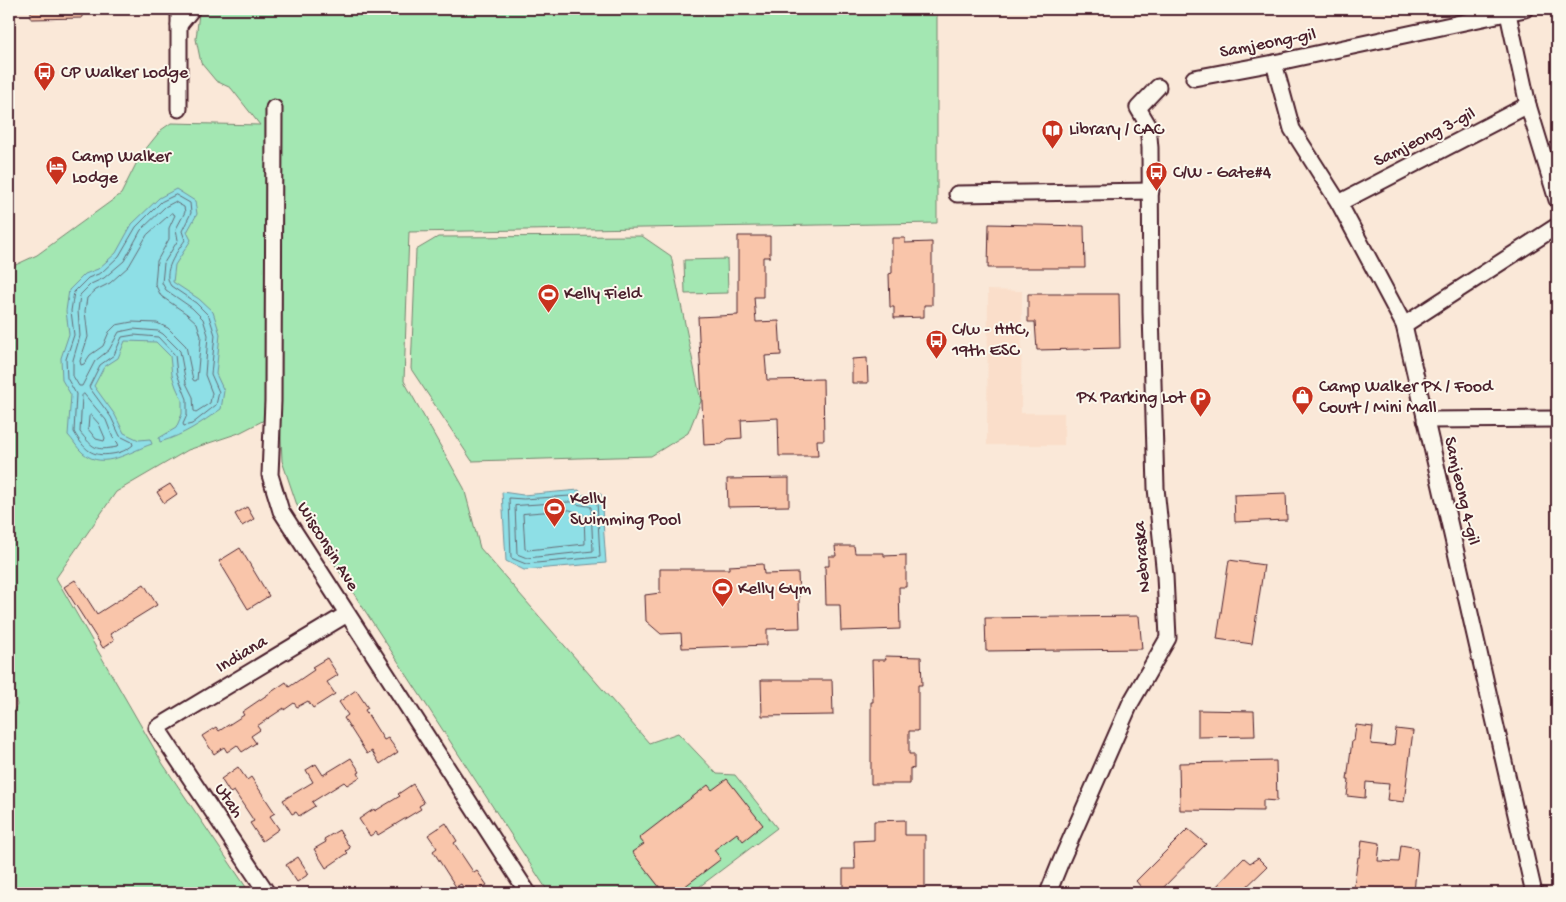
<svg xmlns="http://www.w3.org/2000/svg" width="1566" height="902" viewBox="0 0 1566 902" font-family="'Gochi Hand',sans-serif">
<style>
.built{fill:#fadeca}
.green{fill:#a3e7b2;stroke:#76836e}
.water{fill:#8edfe6;stroke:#73929b}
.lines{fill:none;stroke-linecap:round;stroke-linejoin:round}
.shore{stroke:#656c76;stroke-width:1}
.building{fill:#f9c5aa;stroke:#4a1f2b}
.minor-casing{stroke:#4a1f2b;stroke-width:19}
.minor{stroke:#fbf7ec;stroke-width:15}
.labels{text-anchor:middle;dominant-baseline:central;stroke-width:4;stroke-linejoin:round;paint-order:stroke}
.street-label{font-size:18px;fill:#4a1f2b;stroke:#fbf7ec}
.poi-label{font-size:18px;fill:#4a1f2b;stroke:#fbf7ec;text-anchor:start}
</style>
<rect width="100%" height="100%" fill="#fae8d8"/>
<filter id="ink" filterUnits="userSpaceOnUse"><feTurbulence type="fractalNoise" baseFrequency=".02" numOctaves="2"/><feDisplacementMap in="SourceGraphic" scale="10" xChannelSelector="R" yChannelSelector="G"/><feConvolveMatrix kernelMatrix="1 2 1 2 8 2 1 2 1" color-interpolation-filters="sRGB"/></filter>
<g filter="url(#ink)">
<!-- built -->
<path class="built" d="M988,290L1022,291L1021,413H1064V445H987Z"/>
<!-- green -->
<g class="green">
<path d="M202,9H937V223L409,232L404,381L464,488L480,548L649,743L678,733L717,774L735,775L777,828L691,893H549L298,508L282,461L280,412L239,433L188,450L116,492L56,578L163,764L250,893H12L9,885V719L17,705L9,670V268L37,255L121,194L140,156L161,130L171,123L260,125L231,88L216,81L201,63L196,39L199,13Z"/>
<path d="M642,236L671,256L701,401L688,433L651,456L472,461L411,369L416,250L438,237Z"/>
<path d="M727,259L728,293L685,294L684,260Z"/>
</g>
<!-- water -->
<g class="water">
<path d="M176,189L195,201L197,214L187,232L191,240L175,265L173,282L199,299L213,312L220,334L216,374L224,391L221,409C199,424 186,434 160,442L159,438L176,428L182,414V400L176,387L172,375L170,356L156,342L125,341L118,358L104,367L94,386L115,415L124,433L139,440L150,439L152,444C130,451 104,471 83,453C77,448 73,440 68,435L71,395L62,380L61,358L69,334L66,311L69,290L85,274L98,269L116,253L132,224L159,198Z"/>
<path d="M579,490L582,495L601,494L606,563L524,570L506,561L502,492L523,495Z"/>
</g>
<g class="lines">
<!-- shore -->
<g class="shore">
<path d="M176,195L190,203L191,213L182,231L185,240C177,252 161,272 171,286L196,303L209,316L215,335L211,374L219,392L216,405L192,424L184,426L183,424L187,415V399L177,374L175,355L158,337L134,335L122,337L114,355L100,365L89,387L111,417L120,436L132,442L133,445C127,450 120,453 112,454C91,457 85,450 74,432L76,394L67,378L66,359L74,335L71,311L74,292L88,278L101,273L119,256L136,227L161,202Z"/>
<path d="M175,202L184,207L185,212L176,229L178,240L164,263L162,283L166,290L192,308L203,319L208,335L205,375L212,393L210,403L196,412L194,411L193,397L186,383L180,351L163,334L158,331L133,329L119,332L109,350L95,361L82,386H79L73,376V360L80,336L78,311L80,295L91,284L104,278L124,261L141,230L165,207Z"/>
<path d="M172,213L175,215L169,228V239L157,261L155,284L161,296L187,314L197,323L201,336L197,380L195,381L193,380L186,346L168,328L157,323L132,322L116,325L109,332L103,346L90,355L84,364L81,365L80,361L88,337L85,311L87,298L96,290L110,283L129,266L147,235Z"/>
<path d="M84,394L106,420L113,438L118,443L117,447C95,451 94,449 80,432L82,396Z"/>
<path d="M91,415L99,424L105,438L104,441L96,439L88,429L89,417Z"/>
<path d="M575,496C583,502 589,496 597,501L600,557L526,564L511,558L509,498L523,499Z"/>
<path d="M572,502C579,506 587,505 591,507L593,551L527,558L517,554L515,506Z"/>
<path d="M570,510L584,515L585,544L528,550L525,549L523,514Z"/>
</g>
</g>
<!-- building -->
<g class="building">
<path d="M31,9H82V18L31,19Z"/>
<path d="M989,224L1084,226L1085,268H988Z"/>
<path d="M738,236H770V257H763V297H754L756,322L779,321L781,355L765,356L767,380L823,379L824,440H817L818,456H779L778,418L741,420L742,438L728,439L722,444L704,445L698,317L738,315Z"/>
<path d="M892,238H905V243L932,242V305H924V317L894,318V307H890L889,274L892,273Z"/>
<path d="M1028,294H1119L1120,348L1037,350L1035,322H1028Z"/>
<path d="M867,358L868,383H852V359Z"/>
<path d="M789,478V506L728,507L727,479Z"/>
<path d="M170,484L177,494L164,503L157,492Z"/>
<path d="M1286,493L1287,520L1235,522L1234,495Z"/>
<path d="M247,507L254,519L242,526L235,514Z"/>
<path d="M835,546H854L855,553H884V556L906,555V587H899L900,629L841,631L840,605H826L825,566H829V556H836Z"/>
<path d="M240,548L269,596L248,609L219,561Z"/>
<path d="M1229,560L1264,565L1252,644L1217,639Z"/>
<path d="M763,564L764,574L798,573L800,628L767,629V645L682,648L681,633L661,634L646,621L645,595L660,593V569H729V566Z"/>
<path d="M75,580L97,614L144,584L157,605L110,634L114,640L103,648L64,587Z"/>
<path d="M1139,616L1142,649L986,651L985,618Z"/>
<path d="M885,656L921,657L922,685H918V731H909V754H914V769L910,768V784H871V702H873L872,660H886Z"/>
<path d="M327,658L338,675L327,682L335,694L313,708L308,701L297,707L294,703L284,710V708L257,726L260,730L251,736L256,743L242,752L237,745L227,752L224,747L214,754L202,736L216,727L219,731L244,715L242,712L286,682L289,687L314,670L312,667Z"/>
<path d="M761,680H832L833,715L762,716Z"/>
<path d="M356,690L368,708L365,710L384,740L388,738L398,752L380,764L372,751L367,754L344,718L348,715L339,702Z"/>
<path d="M1198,710L1254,711L1255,736L1198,737Z"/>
<path d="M1356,725L1373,727L1371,744L1391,746L1394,745L1396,729L1413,731L1404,802L1387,800L1389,784L1366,782L1365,798L1347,796L1349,780H1347L1352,741H1354Z"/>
<path d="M351,758L360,772L358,773L360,777L347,785L344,782L312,802L315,806L299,816L296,812L292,814L283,800L313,782L306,770L316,764L323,775Z"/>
<path d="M1276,761L1277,801L1263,800V811L1180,810L1179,763Z"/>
<path d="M238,767L247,780L251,777L275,813L270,816L279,829L262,841L250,823L254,821L234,791L230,793L221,779Z"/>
<path d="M727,779L763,825L743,841L737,833L714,850L721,859L676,893H664L632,852L644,844L639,838L708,785L712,790Z"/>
<path d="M413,784L424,803L419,806L421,809L378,835L376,832L370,836L359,819L374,809L375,811L400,796L398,794Z"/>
<path d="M905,820V835H925V893H843V869H855L854,841L874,840V821Z"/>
<path d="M446,823L457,841L454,843L474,873L477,871L487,885L474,893H467L461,884L456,887L433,851L437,848L428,835Z"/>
<path d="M1188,829L1206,844L1158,893H1146L1136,881Z"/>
<path d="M339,830L350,848L346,851L348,853L326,868L314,849L326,842L324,839Z"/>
<path d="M1362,840L1380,843L1378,861L1399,862L1401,845L1418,848L1414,893H1353L1358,857H1360Z"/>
<path d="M298,857L309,874L297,882L286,865Z"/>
<path d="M1244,858L1250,863L1258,858L1267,867L1240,893H1210Z"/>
</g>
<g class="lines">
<defs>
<g id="minor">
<path d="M179,9V109"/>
<path d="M1507,9L1528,105L1557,200"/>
<path d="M179,25L192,9"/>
<path d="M1274,63L1292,129L1339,203L1404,325L1534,893"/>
<path d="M1194,78L1274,63L1525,9"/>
<path d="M274,108L273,401L270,475L281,511L528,893"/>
<path d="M957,194L1151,191"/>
<path d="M1339,203L1528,105"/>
<path d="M1404,325L1557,226"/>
<path d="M1425,420L1557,419"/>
<path d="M267,893L157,728L347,614"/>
<path d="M1048,893L1061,861L1130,704L1168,638L1165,576L1156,488L1151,312L1150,148L1148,125L1138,108L1158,87"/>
</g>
</defs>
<!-- minor casing -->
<use href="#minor" class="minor-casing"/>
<!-- minor -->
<use href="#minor" class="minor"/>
</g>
</g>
<!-- icons -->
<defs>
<symbol id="bus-pin" viewBox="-11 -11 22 30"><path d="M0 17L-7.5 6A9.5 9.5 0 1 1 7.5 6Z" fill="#c8321e" stroke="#fbf7ec"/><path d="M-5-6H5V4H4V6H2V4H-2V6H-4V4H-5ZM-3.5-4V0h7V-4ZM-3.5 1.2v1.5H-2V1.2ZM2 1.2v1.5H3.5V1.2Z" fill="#fff"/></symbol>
<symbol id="library-pin" viewBox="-11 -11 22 30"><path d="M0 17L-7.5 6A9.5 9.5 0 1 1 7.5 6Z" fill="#c8321e" stroke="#fbf7ec"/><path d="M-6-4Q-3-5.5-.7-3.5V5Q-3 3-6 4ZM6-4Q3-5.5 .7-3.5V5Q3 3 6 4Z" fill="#fff"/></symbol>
<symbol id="hotel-pin" viewBox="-11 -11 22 30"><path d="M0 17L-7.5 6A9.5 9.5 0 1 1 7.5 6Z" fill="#c8321e" stroke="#fbf7ec"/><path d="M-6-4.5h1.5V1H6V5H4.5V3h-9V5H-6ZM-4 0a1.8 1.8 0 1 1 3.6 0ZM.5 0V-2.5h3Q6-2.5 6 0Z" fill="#fff"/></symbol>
<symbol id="stadium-pin" viewBox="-11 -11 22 30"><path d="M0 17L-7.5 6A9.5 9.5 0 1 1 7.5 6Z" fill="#c8321e" stroke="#fbf7ec"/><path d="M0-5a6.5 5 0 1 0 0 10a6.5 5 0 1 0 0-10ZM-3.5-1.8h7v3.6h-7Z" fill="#fff"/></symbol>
<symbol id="shop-pin" viewBox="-11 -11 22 30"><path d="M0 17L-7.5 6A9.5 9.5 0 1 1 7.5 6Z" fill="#c8321e" stroke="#fbf7ec"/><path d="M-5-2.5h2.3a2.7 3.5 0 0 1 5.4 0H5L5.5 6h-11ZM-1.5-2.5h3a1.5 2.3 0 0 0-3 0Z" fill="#fff"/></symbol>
<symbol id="parking-pin" viewBox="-11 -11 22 30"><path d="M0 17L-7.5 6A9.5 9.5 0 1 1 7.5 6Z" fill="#c8321e" stroke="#fbf7ec"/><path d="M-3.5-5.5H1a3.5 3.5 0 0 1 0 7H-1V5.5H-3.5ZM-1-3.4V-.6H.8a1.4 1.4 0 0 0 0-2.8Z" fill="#fff"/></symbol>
</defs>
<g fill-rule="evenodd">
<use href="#bus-pin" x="32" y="60" width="25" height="34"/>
<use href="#library-pin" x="1040" y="118" width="25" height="34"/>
<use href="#hotel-pin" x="44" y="154" width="25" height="34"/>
<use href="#bus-pin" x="1144" y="160" width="25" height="34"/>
<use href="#stadium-pin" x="536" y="282" width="25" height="34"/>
<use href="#bus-pin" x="924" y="328" width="25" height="34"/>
<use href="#shop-pin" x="1290" y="384" width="25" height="34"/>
<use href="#parking-pin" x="1188" y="386" width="25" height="34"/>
<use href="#stadium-pin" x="542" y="496" width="25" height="34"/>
<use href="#stadium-pin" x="710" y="576" width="25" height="34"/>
</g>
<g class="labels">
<!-- street labels -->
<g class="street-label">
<text transform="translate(1268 44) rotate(-11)">Samjeong-gil</text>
<text transform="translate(1425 138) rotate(-27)">Samjeong 3-gil</text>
<text transform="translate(1461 491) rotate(77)">Samjeong 4-gil</text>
<text transform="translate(327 547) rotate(58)">Wisconsin Ave</text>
<text transform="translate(1143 557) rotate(-95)">Nebraska</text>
<text transform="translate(242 655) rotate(-31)">Indiana</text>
<text transform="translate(228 801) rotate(56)">Utah</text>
</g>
<!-- poi labels -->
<g class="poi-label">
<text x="61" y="73">CP Walker Lodge</text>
<text x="1069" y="130">Library / CAC</text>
<text x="72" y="157">Camp Walker<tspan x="72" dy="21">Lodge</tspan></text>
<text x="1173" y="173">C/W - Gate#4</text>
<text x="564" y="294">Kelly Field</text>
<text x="952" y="330">C/w - HHC,<tspan x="952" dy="21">19th ESC</tspan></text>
<text x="1319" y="387">Camp Walker PX / Food<tspan x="1319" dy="21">Court / Mini Mall</tspan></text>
<text x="1185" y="398" text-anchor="end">PX Parking Lot</text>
<text x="570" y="499">Kelly<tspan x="570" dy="21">Swimming Pool</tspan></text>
<text x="738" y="589">Kelly Gym</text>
</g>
</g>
<!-- margin -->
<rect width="1566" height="902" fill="none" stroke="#fbf7ec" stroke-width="30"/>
<rect x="15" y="15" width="1536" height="872" fill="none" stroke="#4a1f2b" stroke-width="2" filter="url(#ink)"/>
</svg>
